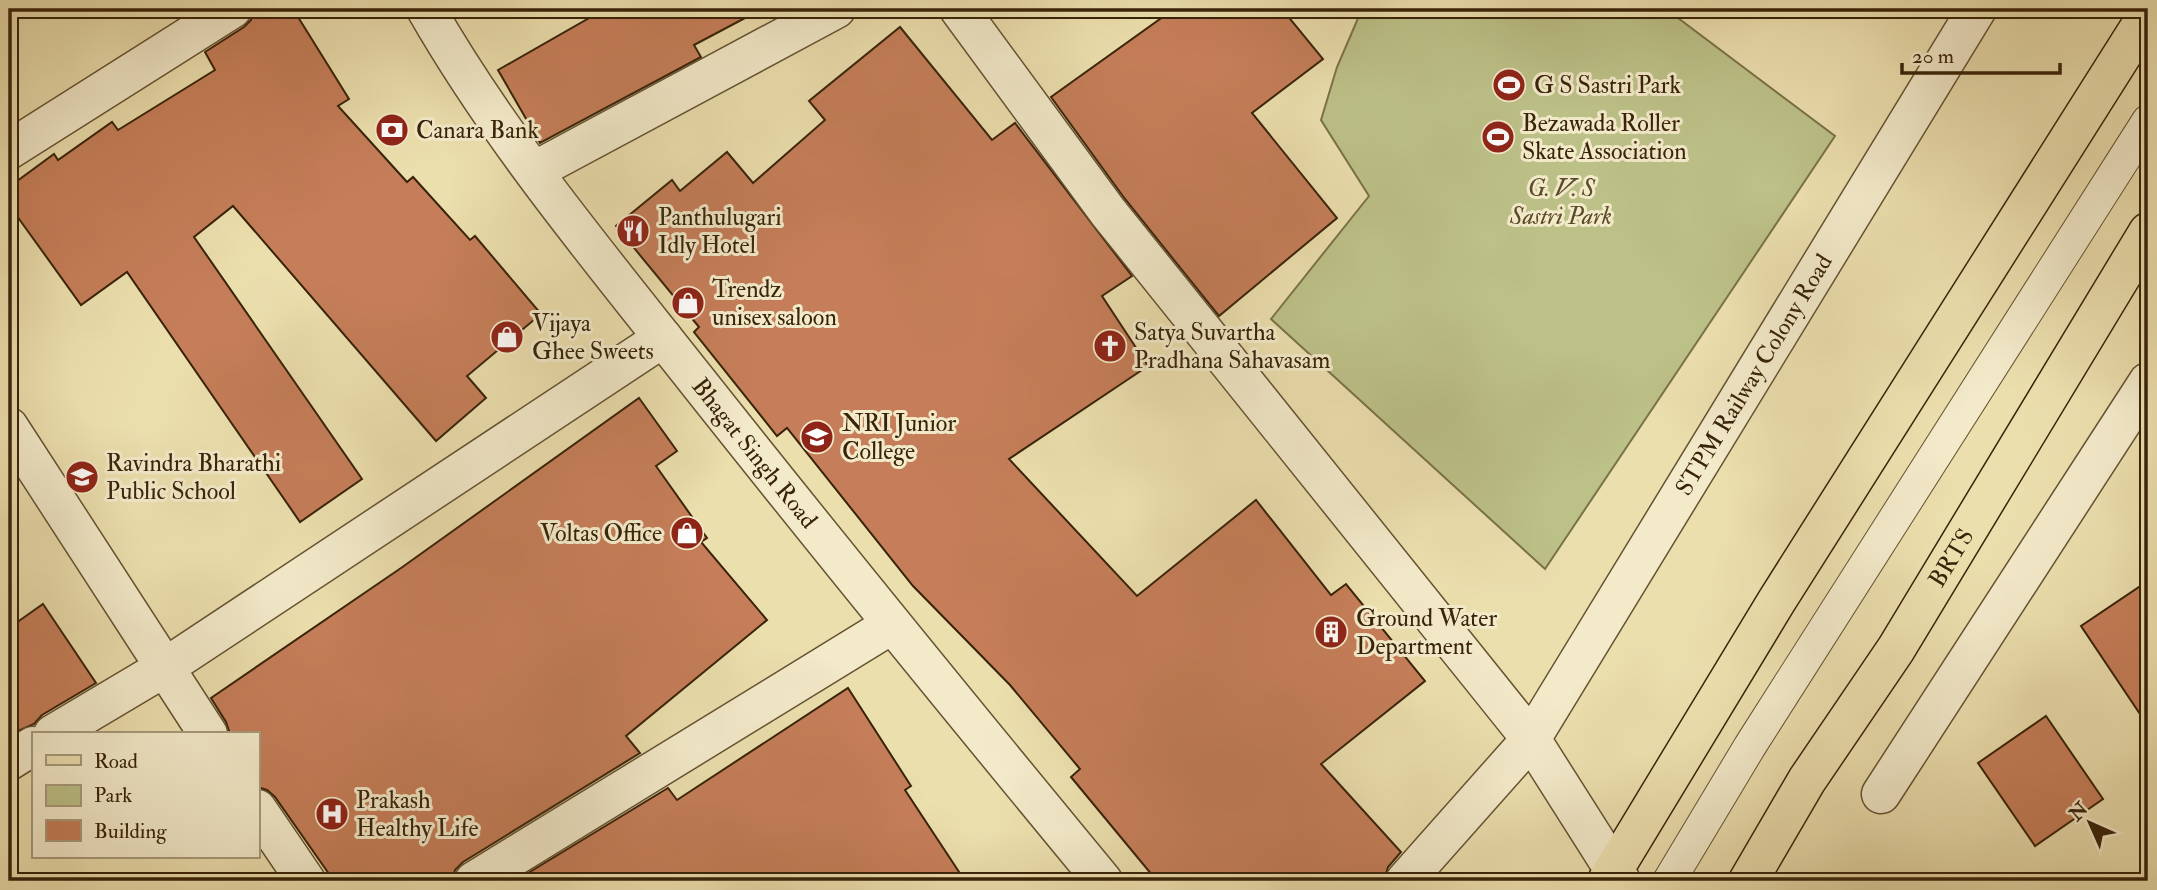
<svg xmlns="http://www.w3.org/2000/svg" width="2157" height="890" viewBox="0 0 2157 890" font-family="'IM FELL Double Pica',serif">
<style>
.green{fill:#bcc188;stroke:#7a7248;stroke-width:2}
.building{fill:#c57e59;stroke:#382309;stroke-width:2}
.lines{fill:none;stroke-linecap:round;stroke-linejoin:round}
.service-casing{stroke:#655232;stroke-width:34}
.minor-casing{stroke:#655232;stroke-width:41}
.tertiary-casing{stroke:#655232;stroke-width:41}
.primary-casing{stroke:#382309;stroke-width:41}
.service{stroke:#f3eaca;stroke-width:32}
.minor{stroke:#f3eaca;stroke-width:38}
.tertiary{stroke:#f3eaca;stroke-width:38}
.primary{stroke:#ecdfae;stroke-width:38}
.labels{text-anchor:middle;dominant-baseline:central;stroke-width:6;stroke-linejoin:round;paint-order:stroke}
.poi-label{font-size:24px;fill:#382309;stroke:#f3eaca;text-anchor:start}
.park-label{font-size:24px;font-style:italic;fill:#594a29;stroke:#f3eaca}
.street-label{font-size:24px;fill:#382309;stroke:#f3eaca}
</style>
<rect width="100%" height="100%" fill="#ecdfae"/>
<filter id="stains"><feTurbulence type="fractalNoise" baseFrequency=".00286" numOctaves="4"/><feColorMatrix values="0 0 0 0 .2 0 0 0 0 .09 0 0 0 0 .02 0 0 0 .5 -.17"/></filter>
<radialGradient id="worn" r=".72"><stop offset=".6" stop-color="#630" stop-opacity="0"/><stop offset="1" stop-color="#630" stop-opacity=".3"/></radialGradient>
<!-- green -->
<path class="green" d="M1362,9H1666L1835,136L1545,569L1271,319L1369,196L1321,120L1337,67Z"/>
<!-- building -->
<g class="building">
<path d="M254,9H293L349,99L338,106L407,182L413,177L470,240L475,236L541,314L467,376L486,398L436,441L233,206L194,237L362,479L300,522L127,272L81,305L9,205V187L54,154L58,160L112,122L118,130L215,70L205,52L244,27L251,20Z"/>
<path d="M605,9H762L694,45L701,57L540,143L498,70Z"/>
<path d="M1174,9H1282L1323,59L1252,113L1337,218L1219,316L1125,199L1051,97Z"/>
<path d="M900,27L992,140L1015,123L1132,276L1102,296L1148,366L1009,459L1137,596L1256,500L1331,595L1346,584L1425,681L1321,764L1401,852L1388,867L1384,881H1157L1071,777L1080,769L1010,685L913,586L787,428L777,436L694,332L699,327L616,226L672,180L680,191L727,152L753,183L825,120L809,101Z"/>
<path d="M639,398L677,451L656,466L707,538L701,542L767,620L626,736L640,753L463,862L455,870L452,881H334L275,797L267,790L257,787V734H230L226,722L211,698L401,568Z"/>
<path d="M2148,581V726L2081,626Z"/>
<path d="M43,604L96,683L42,715L34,724L9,735V628Z"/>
<path d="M848,688L911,786L905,790L965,881H515L668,788L677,800Z"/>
<path d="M2046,716L2103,799L2035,846L1978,763Z"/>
</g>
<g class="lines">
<defs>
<path id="service" d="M1669,881L1750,746L2148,121"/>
<g id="minor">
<path d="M9,150L232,9"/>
<path d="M9,427L208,734"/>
<path d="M53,734L164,668L663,338"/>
<path id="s1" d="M1531,739L1977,9"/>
<path d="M9,761L33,746"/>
<path d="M1881,794L2148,382"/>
<path d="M257,809L306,881"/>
<path d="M474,881L891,625"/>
</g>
<g id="tertiary">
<path id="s2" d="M426,9C501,140 600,258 694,377C828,546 965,714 1103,881"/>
<path d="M959,9L1108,212L1531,739L1621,881"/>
<path d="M534,171L836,9"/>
<path d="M1405,881L1531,739"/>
</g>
<g id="primary">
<path d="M1607,881L1776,602L2148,14"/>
<path id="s3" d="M1748,881L1807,780L1896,649L2148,232"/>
</g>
</defs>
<!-- service casing -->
<use href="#service" class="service-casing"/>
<!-- minor casing -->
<use href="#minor" class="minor-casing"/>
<!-- tertiary casing -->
<use href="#tertiary" class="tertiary-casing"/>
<!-- primary casing -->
<use href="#primary" class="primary-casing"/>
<!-- service -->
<use href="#service" class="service"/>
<!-- minor -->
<use href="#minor" class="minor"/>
<!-- tertiary -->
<use href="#tertiary" class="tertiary"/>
<!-- primary -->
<use href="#primary" class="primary"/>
</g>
<!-- icons -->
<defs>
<symbol id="stadium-disc" viewBox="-11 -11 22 22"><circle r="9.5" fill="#8f2418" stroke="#f3eaca"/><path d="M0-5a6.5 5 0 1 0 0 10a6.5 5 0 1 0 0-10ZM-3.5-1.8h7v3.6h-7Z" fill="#fff"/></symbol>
<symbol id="bank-disc" viewBox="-11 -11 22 22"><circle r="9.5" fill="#8f2418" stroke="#f3eaca"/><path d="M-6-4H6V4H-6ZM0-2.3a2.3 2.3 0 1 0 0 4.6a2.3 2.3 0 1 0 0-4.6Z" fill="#fff"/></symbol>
<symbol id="restaurant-disc" viewBox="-11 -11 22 22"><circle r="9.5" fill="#8f2418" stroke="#f3eaca"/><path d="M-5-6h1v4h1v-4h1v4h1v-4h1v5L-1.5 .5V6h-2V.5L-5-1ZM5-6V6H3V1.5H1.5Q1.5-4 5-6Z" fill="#fff"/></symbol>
<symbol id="shop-disc" viewBox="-11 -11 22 22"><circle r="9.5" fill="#8f2418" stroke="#f3eaca"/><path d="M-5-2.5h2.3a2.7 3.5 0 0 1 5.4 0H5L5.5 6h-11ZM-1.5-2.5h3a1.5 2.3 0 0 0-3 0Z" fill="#fff"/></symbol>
<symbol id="church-disc" viewBox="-11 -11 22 22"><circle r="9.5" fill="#8f2418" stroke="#f3eaca"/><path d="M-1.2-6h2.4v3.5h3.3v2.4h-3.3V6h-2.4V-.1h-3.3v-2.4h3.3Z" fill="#fff"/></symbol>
<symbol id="university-disc" viewBox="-11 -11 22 22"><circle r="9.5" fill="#8f2418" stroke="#f3eaca"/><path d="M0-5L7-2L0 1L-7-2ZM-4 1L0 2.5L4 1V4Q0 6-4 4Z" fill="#fff"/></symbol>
<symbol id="school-disc" viewBox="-11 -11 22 22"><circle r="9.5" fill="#8f2418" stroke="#f3eaca"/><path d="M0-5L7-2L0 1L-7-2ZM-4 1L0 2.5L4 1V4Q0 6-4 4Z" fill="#fff"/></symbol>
<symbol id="building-disc" viewBox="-11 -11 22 22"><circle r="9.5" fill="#8f2418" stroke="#f3eaca"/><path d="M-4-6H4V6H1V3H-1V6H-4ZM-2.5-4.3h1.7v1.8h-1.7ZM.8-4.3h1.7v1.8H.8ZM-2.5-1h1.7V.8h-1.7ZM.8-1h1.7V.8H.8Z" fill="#fff"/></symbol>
<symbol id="hospital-disc" viewBox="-11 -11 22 22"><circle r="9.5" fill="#8f2418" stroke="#f3eaca"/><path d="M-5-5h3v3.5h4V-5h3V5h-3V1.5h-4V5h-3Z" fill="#fff"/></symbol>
</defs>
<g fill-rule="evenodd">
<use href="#stadium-disc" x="1490" y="66" width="38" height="38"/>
<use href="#bank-disc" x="373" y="111" width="38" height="38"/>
<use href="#stadium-disc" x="1479" y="118" width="38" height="38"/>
<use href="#restaurant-disc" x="614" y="212" width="38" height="38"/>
<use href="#shop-disc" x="669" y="284" width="38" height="38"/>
<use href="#shop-disc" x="488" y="318" width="38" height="38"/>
<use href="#church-disc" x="1091" y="327" width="38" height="38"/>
<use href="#university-disc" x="798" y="418" width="38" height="38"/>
<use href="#school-disc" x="63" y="458" width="38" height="38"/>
<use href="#shop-disc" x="668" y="514" width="38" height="38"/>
<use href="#building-disc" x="1312" y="613" width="38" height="38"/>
<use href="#hospital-disc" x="313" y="795" width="38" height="38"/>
</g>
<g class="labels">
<!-- poi labels -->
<g class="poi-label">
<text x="1534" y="85">G S Sastri Park</text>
<text x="1522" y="123">Bezawada Roller<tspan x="1522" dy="28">Skate Association</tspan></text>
<text x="416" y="130">Canara Bank</text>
<text x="658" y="217">Panthulugari<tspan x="658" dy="28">Idly Hotel</tspan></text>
<text x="712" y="289">Trendz<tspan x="712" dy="28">unisex saloon</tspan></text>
<text x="532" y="323">Vijaya<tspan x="532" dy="28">Ghee Sweets</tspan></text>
<text x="1134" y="332">Satya Suvartha<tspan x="1134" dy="28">Pradhana Sahavasam</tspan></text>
<text x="842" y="423">NRI Junior<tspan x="842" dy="28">College</tspan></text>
<text x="106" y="463">Ravindra Bharathi<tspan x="106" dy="28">Public School</tspan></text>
<text x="662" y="533" text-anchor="end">Voltas Office</text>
<text x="1356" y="618">Ground Water<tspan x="1356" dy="28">Department</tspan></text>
<text x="356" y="800">Prakash<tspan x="356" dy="28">Healthy Life</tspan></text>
</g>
<!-- park labels -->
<g class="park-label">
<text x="1561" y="188">G. V. S<tspan x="1561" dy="28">Sastri Park</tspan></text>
</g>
<!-- street labels -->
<g class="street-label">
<text stroke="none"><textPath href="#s1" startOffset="427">STPM Railway Colony Road</textPath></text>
<text stroke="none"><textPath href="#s2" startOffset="553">Bhagat Singh Road</textPath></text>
<text stroke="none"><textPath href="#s3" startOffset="382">BRTS</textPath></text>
</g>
</g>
<!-- margin -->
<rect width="2157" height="890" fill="none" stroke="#ecdfae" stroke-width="35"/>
<rect x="10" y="10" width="2136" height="869" fill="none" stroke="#382309" stroke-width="3.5"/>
<rect x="18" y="18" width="2122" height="855" fill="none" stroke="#382309" stroke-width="2"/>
<!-- legend -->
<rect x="32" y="732" width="228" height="126" fill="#f3eaca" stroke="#a89a7d" stroke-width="2"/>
<rect x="46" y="755" width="35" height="10" fill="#ecdfae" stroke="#a89a7d" stroke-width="2"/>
<text x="94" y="768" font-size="21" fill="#382309">Road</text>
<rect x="46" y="785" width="35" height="21" fill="#bcc188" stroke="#a89a7d" stroke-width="2"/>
<text x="94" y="802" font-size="21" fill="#382309">Park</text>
<rect x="46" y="820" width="35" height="21" fill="#c57e59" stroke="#a89a7d" stroke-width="2"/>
<text x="94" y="838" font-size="21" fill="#382309">Building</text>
<!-- north arrow -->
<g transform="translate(2090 823) rotate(315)" stroke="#f3eaca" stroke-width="5" paint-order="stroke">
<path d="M0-5L12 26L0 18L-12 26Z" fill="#382309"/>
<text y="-10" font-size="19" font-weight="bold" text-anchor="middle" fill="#382309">N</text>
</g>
<!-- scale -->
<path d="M1902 63v10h158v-10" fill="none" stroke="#382309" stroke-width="3.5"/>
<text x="1912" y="63" font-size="21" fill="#382309" stroke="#f3eaca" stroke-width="5" paint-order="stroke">20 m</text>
<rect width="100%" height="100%" filter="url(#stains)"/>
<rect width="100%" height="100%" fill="url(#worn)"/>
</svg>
